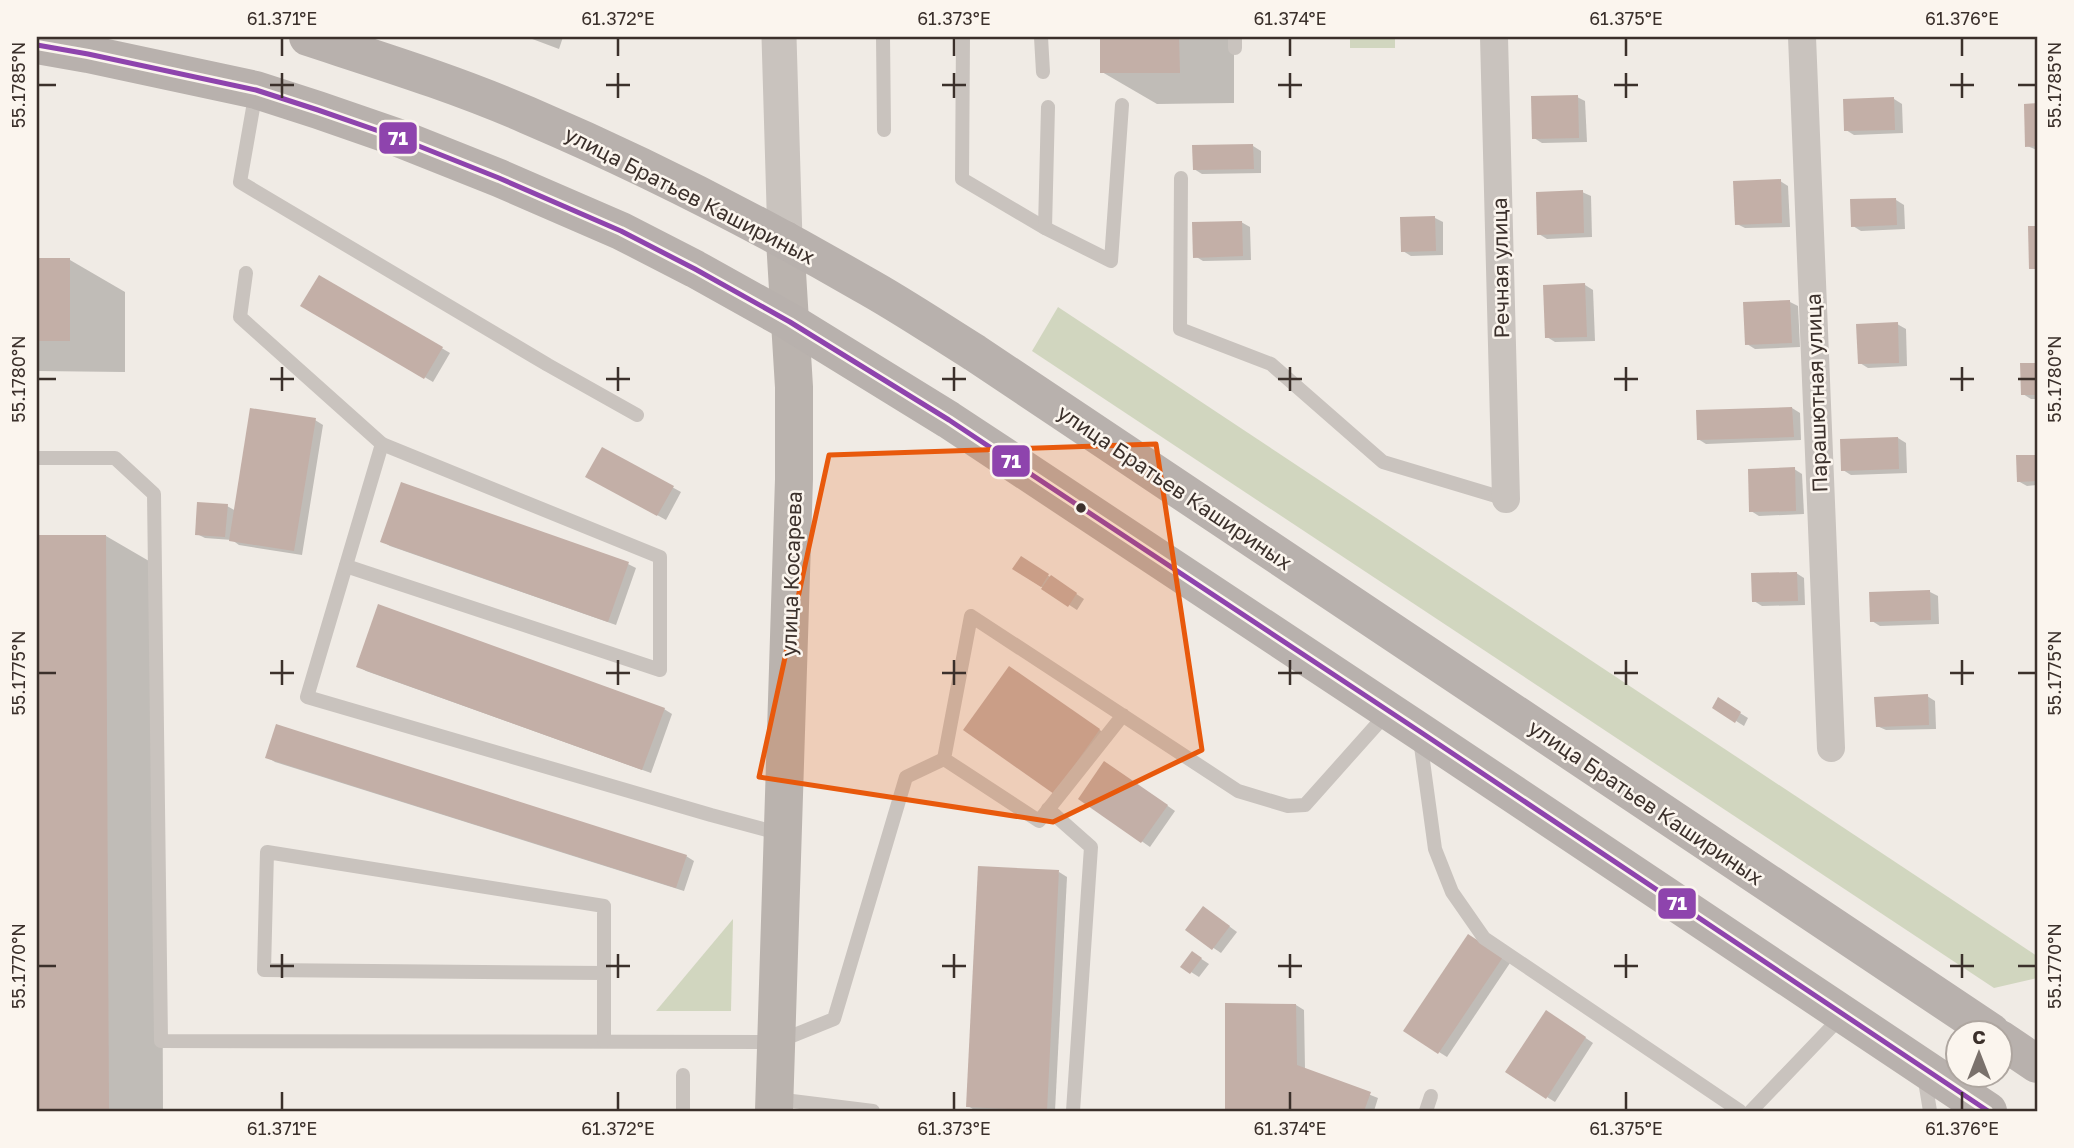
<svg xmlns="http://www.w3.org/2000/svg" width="2074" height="1148" viewBox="0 0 2074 1148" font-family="'Golos Text',sans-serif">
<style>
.green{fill:#d1d6bf}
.shadow{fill:#0003}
.building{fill:#c3afa7}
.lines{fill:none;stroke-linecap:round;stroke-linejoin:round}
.service{stroke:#c9c3be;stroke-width:14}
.minor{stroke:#c9c3be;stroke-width:28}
.tertiary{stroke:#c9c3be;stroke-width:35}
.secondary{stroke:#bab3ae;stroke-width:38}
.primary{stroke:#b8b1ad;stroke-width:38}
.bus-1-casing{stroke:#fbf5ee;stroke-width:10}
.bus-1{stroke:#8e44ad;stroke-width:5}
.marked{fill:#e8590c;fill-opacity:0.2;stroke:#e8590c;stroke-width:5;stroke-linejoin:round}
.ticks{fill:none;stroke:#3b302b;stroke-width:2.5}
.bus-dot{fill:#3b302b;stroke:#fbf5ee;stroke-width:2.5}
.labels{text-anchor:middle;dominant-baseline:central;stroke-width:5;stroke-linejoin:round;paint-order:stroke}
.street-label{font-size:21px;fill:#3b302b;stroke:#fbf5ee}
.line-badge{stroke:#fbf5ee;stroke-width:2.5}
.badge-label{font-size:19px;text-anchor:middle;font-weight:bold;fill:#fff}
.neatline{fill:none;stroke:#3b302b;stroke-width:2.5}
.ticks-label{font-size:18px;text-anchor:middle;fill:#3b302b}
</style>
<rect width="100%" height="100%" fill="#f0ebe5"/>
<!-- green -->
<g class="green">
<rect x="1350" y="37" width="45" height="11"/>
<path d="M1058,307L2037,956V978L1994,988L1035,353L1032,351Z"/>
<path d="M733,919L731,1011H656Z"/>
</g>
<!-- shadow -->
<g class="shadow">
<path d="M527,37H563L559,49Z"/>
<path d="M1102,37H1234V103L1157,104L1102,72Z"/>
<path d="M1577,97L1585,101L1587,142L1542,143L1534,138Z"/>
<path d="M1894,99L1902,104L1903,133L1854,135L1846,130Z"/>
<path d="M2026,105H2037V150L2027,146Z"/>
<path d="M1253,146L1261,151V173L1202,174L1194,169Z"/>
<path d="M1780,181L1788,186L1790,227L1745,228L1737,224Z"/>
<path d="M1582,192L1591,196L1592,237L1547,239L1539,234Z"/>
<path d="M1896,200L1904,205L1905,229L1861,231L1853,226Z"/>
<path d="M1435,218L1443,222V255L1411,256L1403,251Z"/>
<path d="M1241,222L1250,227L1251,260L1203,261L1195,256Z"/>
<path d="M37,260H70L125,292V372L37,371Z"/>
<path d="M320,277L450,353L433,382L303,306Z"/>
<path d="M1585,285L1593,290L1595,341L1555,342L1547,337Z"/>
<path d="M1790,302L1798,306L1800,347L1755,349L1747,344Z"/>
<path d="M1897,324L1906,329L1907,366L1868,368L1860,363Z"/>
<path d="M2037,364V399H2031L2023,394L2022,365Z"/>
<path d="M1792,408L1800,413L1801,440L1706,444L1698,439Z"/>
<path d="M315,420L323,425L302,555L239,545L232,540L205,538L197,534L227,506L236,511Z"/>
<path d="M1898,438L1906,443L1907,473L1851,475L1843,470Z"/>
<path d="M603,449L681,492L666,520L588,476Z"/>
<path d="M2037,456V485L2027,486L2018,481V457Z"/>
<path d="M1794,469L1802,474L1804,514L1759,516L1751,511Z"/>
<path d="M106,536L161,568L163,1111H41L39,630H37V537Z"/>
<path d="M382,541L628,564L636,568L616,625L390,546Z"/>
<path d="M1021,558L1084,599L1077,610L1014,569Z"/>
<path d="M1796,573L1804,578L1805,605L1762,606L1754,601Z"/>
<path d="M1930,592L1938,596L1939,624L1880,626L1872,621Z"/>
<path d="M358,666L664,709L672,714L651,773L366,671Z"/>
<path d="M1017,673L1107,735L1063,797Z"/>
<path d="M1927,696L1935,701L1936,729L1886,730L1877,726Z"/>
<path d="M1719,700L1748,718L1744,726L1714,707Z"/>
<path d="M267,757L686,856L694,861L684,891L275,762Z"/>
<path d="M1113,768L1175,811L1150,847L1080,798Z"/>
<path d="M1059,872L1067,877L1055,1111H976L968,1106Z"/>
<path d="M1211,913L1237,932L1221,953L1187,930Z"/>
<path d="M1468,936L1510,963L1447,1057L1439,1052Z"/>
<path d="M1200,958L1209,964L1199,977L1183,967Z"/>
<path d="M1227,1005H1296L1304,1010L1305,1069L1378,1098L1374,1111H1227Z"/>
<path d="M1555,1017L1593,1043L1555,1102L1547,1097Z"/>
</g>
<!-- building -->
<g class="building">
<path d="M1100,37H1179L1180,73H1100Z"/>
<path d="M1578,95L1579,138L1532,139L1531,96Z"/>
<path d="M1894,97L1895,130L1844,131L1843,99Z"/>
<path d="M2037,103V146L2025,147L2024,104Z"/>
<path d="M1253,144L1254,169L1193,170L1192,145Z"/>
<path d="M1781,179L1782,223L1735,225L1733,181Z"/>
<path d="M1583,190L1584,233L1537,235L1536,192Z"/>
<path d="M1896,198L1897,225L1851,227L1850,199Z"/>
<path d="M1435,216L1436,251L1401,252L1400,217Z"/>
<path d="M1242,221L1243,256L1193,258L1192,222Z"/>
<path d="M2028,226H2037V269H2029Z"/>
<rect x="37" y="258" width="33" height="83"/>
<path d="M319,275L443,347L424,379L300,306Z"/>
<path d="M1585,283L1587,337L1545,338L1543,285Z"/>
<path d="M1790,300L1792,343L1745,345L1743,302Z"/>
<path d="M1898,322L1899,363L1858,364L1856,324Z"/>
<path d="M2020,363H2037V395H2021Z"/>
<path d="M1792,407L1794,437L1697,440L1696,410Z"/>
<path d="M250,408L316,418L294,551L229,541Z"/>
<path d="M1898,437L1899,469L1841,471L1840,439Z"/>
<path d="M602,447L674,486L657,516L585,477Z"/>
<path d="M2016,455H2037V481L2017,482Z"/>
<path d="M1795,467L1796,511L1749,512L1748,469Z"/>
<path d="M401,482L629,562L608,622L380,542Z"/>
<path d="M197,502L228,504L225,537L195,535Z"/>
<path d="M37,535H106L109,1111H39Z"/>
<path d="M1021,556L1049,574L1041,587L1012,569Z"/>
<path d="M1797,572L1798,601L1752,602L1751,573Z"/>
<path d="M1051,575L1077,593L1068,607L1041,589Z"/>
<path d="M1930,590L1931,620L1870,622L1869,592Z"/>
<path d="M378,604L665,708L642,770L356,667Z"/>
<path d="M1009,666L1100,729L1054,794L963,730Z"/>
<path d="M1928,694L1929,725L1876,727L1874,697Z"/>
<path d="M1718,697L1741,712L1735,723L1712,708Z"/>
<path d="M276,724L687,855L676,888L265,758Z"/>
<path d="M1104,761L1168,805L1141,843L1078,799Z"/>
<path d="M978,866L1059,870L1047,1111L966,1107Z"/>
<path d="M1203,906L1230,926L1212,950L1185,930Z"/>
<path d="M1468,934L1503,957L1438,1054L1403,1031Z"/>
<path d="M1192,951L1202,958L1190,974L1180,967Z"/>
<path d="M1225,1003L1296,1004L1297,1065L1371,1092L1364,1111H1225Z"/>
<path d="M1546,1010L1586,1037L1546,1099L1505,1072Z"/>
</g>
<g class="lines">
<!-- service -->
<g class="service">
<path d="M883,37L884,130"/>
<path d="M963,37L962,179L1045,228L1111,261L1122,105"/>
<path d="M1041,37L1043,72"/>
<path d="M1235,37V48"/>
<path d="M256,91L240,182L548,365L637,415"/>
<path d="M1181,178L1180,329L1271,364L1383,462L1506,499"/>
<path d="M1045,228L1048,107"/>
<path d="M246,273L240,317L382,444L307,697L711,815L782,834"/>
<path d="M37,458H115L154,494L161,1041L777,1042L834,1019L906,777L944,759"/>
<path d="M346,566L660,670V557L382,444"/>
<path d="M1123,715L1039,821L944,759L971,616L1238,791L1288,806L1305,805L1388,712"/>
<path d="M1420,739L1435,849L1452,892L1484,938L1740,1111"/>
<path d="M1048,809L1091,847L1073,1111"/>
<path d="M603,973L264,970L267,852L604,906V1041"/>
<path d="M1924,1075L1930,1111"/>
<path d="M776,1099L873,1111"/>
<path d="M683,1111V1075"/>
<path d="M1426,1111L1431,1096"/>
<path d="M1751,1111L1842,1016"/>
</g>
<!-- minor -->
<g class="minor">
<path d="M1494,37L1506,499"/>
<path d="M1802,37L1831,748"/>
</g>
<!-- tertiary -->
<path class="tertiary" d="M779,37L785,240"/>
<!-- secondary -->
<path class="secondary" d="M774,1111L794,479V387L785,240"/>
<!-- primary -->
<g class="primary">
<path d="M308,37C381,61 456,84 527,115C642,164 754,221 863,284C901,305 938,330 975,353L1991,1032"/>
<path d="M37,45L88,54L256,90L318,110L396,137L499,178L621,231L695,269L790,322L949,420L1419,731L1988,1111"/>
<path d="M2000,1039L2037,1064"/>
</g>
<defs>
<path id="bus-1" d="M37,45L88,54L256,90L318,110L396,137L499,178L621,231L695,269L790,322L949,420L1419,731L1988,1111"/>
</defs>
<!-- bus-1 casing -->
<use href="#bus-1" class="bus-1-casing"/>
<!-- bus-1 -->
<use href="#bus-1" class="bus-1"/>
</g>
<!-- marked area -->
<path class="marked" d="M1156,444L1202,750L1053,822L759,777L829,455Z"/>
<!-- ticks -->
<path class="ticks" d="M282,38V56M618,38V56M954,38V56M1290,38V56M1626,38V56M1962,38V56M282,73V98M618,73V98M954,73V98M1290,73V98M1626,73V98M1962,73V98M38,85H56M270,85H294M606,85H630M942,85H966M1278,85H1302M1614,85H1638M1950,85H1974M2018,85H2036M282,367V391M618,367V391M954,367V391M1290,367V391M1626,367V391M1962,367V391M38,379H56M270,379H294M606,379H630M942,379H966M1278,379H1302M1614,379H1638M1950,379H1974M2018,379H2036M282,660V685M618,660V685M954,660V685M1290,660V685M1626,660V685M1962,660V685M38,673H56M270,673H294M606,673H630M942,673H966M1278,673H1302M1614,673H1638M1950,673H1974M2018,673H2036M282,954V978M618,954V978M954,954V978M1290,954V978M1626,954V978M1962,954V978M38,966H56M270,966H294M606,966H630M942,966H966M1278,966H1302M1614,966H1638M1950,966H1974M2018,966H2036M282,1092V1110M618,1092V1110M954,1092V1110M1290,1092V1110M1626,1092V1110M1962,1092V1110"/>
<!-- markers -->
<circle class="bus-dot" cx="1081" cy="508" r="6"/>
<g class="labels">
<!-- street labels -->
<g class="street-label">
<text transform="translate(690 195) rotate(27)">улица Братьев Кашириных</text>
<text transform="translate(1500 268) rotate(-91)">Речная улица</text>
<text transform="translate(1816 393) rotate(-92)">Парашютная улица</text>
<text transform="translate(1175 487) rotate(34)">улица Братьев Кашириных</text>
<text transform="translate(791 574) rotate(-88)">улица Косарева</text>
<text transform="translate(1646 802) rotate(34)">улица Братьев Кашириных</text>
</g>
</g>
<g class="line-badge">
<rect x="378" y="121" width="40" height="34" rx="7" fill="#8e44ad"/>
<rect x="991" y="444" width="40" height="34" rx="7" fill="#8e44ad"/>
<rect x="1657" y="887" width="40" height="33" rx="7" fill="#8e44ad"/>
</g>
<g class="badge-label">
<text x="398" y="145">71</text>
<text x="1011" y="468">71</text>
<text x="1677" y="910">71</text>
</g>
<!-- border -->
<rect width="2074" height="1148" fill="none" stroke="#fbf5ee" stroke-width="77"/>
<!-- north arrow -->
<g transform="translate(1979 1054)"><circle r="33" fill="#fbf5ee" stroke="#aea6a0" stroke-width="2"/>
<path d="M0-5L12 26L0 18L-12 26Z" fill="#7a716c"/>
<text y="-10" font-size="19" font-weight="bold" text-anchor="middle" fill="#3b302b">С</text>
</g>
<rect x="38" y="38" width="1998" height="1072" class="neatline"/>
<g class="ticks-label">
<text x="282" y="25">61.371°E</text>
<text x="618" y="25">61.372°E</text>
<text x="954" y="25">61.373°E</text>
<text x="1290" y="25">61.374°E</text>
<text x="1626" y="25">61.375°E</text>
<text x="1962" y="25">61.376°E</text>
<text transform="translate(19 85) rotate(-90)" y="6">55.1785°N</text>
<text transform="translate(2055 85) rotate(-90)" y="6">55.1785°N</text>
<text transform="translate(19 379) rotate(-90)" y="6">55.1780°N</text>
<text transform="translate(2055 379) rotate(-90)" y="6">55.1780°N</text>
<text transform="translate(19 673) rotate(-90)" y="6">55.1775°N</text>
<text transform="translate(2055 673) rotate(-90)" y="6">55.1775°N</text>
<text transform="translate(19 966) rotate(-90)" y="6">55.1770°N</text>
<text transform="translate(2055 966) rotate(-90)" y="6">55.1770°N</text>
<text x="282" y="1135">61.371°E</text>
<text x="618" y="1135">61.372°E</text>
<text x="954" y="1135">61.373°E</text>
<text x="1290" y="1135">61.374°E</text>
<text x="1626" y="1135">61.375°E</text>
<text x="1962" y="1135">61.376°E</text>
</g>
</svg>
